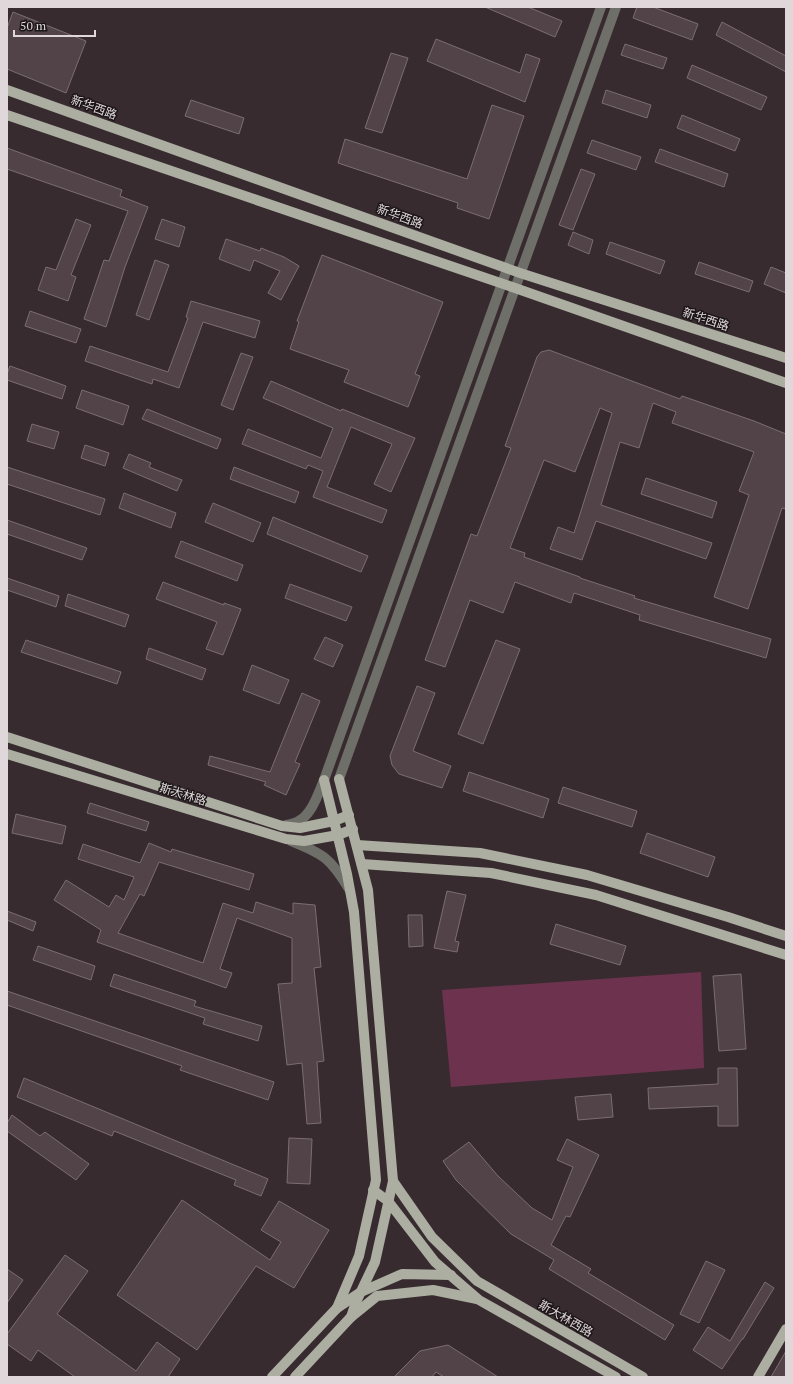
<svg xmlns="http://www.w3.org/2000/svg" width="793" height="1384" viewBox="0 0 793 1384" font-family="'PT Serif','Noto Sans SC',serif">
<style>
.green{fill:#6d334e}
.building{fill:#514348;stroke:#7b6d72}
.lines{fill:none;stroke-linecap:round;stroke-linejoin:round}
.minor{stroke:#6e6f69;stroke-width:10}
.major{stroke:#abaea1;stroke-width:10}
.labels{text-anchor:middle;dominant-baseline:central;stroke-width:3;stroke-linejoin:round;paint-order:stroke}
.street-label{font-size:12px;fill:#e0d7da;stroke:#1b1518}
</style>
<rect width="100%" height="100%" fill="#382b30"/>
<!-- green -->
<path class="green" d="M701,972L704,1068L451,1087L442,990Z"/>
<!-- building -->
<g class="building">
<path d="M485,7H528L562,21L555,37Z"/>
<path d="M637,7H653L698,24L692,40L633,18Z"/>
<path d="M13,12L86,41L66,93L7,69V28Z"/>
<path d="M722,22L786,56V72L716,35Z"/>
<path d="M436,39L520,73L526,54L540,59L525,102L427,61Z"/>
<path d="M625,44L667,58L663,69L621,55Z"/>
<path d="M391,53L408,58L382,133L365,128Z"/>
<path d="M692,65L767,97L761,110L687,78Z"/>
<path d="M606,90L651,105L647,118L602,103Z"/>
<path d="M191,100L244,118L239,134L185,116Z"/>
<path d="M492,105L524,116L489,219L457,208L458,203L338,163L345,139L467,179Z"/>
<path d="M682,115L740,139L735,151L677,128Z"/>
<path d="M592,140L641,157L636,170L587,153Z"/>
<path d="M7,148L122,190L120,196L148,207L125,267L106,327L84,319L104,260L109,261L128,211L7,169Z"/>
<path d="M660,149L728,174L724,187L655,162Z"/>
<path d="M581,169L595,174L573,230L559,225Z"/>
<path d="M76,219L91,225L71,275L76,277L68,301L38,290L46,267L56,270Z"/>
<path d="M162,219L185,227L179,247L155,239Z"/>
<path d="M573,232L593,240L589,254L568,245Z"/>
<path d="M226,239L260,251L261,248L284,257L299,266L281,300L268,293L280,271L254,260L250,271L219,259Z"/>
<path d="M610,242L665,261L660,274L606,254Z"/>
<path d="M322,255L443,302L415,374L420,376L408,407L344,382L349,370L290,349L299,322L297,321Z"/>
<path d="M155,260L169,265L149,320L136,315Z"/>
<path d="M699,262L753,281L749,292L695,274Z"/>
<path d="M771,267L786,273V293L764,284Z"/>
<path d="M191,301L260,321L255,338L203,322L179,388L153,379L152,384L85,361L90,346L168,372L188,318L186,317Z"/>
<path d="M30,311L81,329L76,343L25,326Z"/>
<path d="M549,350L680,399L682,396L754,421L786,434V509L782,508L748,609L714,597L749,495L739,491L754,452L672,423L676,412L653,403L639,448L620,442L601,505L712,543L706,559L596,521L582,560L550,549L558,527L574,533L612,413L600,408L575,472L544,460L510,548L525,553L524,557L580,577V578L635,596L634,598L771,639L766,658L639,620L640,615L574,593L571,603L515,582L503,613L470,600L445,667L425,660L471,534L477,536L511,448L505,446L537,357L541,352Z"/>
<path d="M241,353L253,357L233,410L221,405Z"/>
<path d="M10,366L66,386L62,399L7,380V374Z"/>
<path d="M271,381L341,411L342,409L415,438L391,492L374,484L392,444L351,427L327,487L387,510L382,523L313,497L323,471L308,465L306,469L242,444L248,429L321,458L333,428L263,398Z"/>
<path d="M82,390L129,406L123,425L76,408Z"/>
<path d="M147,409L221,439L217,449L142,419Z"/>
<path d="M32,424L59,432L54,449L27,441Z"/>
<path d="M85,445L109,453L105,466L81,458Z"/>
<path d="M129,454L151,463L149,467L182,480L177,491L123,468Z"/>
<path d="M7,467L105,499L100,515L7,484Z"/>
<path d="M234,467L299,492L295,503L230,479Z"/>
<path d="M646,478L717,502L712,518L641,494Z"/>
<path d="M124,493L176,513L171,528L119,508Z"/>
<path d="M213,503L261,523L253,542L205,522Z"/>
<path d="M273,517L368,556L361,572L267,534Z"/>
<path d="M7,520L87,548L82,560L7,534Z"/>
<path d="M181,541L243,565L237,581L175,557Z"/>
<path d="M7,578L59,596L56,607L7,590Z"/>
<path d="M163,582L224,605V603L241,609L223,655L206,649L217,622L156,599Z"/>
<path d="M290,584L352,607L346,621L285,598Z"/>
<path d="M68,594L129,615L125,627L65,606Z"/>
<path d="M325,637L343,645L333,667L314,659Z"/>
<path d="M26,640L121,672L117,684L21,652Z"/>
<path d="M496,640L520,649L483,744L458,734Z"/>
<path d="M149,648L206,669L202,680L146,659Z"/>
<path d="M252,665L289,680L279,704L243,690Z"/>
<path d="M417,686L435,693L413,751L451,766L442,788L399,774L392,765L390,756Z"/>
<path d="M302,693L320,701L295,762L300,764L286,795L264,785L266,782L208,765L210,756L270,772Z"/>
<path d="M469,772L549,799L543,818L463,791Z"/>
<path d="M563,787L637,811L632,827L558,803Z"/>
<path d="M90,803L149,822L146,831L87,813Z"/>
<path d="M16,814L66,826L62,844L12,833Z"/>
<path d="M647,833L715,857L708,877L640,853Z"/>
<path d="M149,843L171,852L172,849L254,874L249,890L159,862L144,896L140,894L118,933L203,963L223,903L253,913L256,902L293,914V903L315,905L321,967L314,968L324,1061L317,1062L321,1123L307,1124L302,1063L287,1065L278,984L292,983V938L237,918L220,969L232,973L226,988L97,942L101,930L54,900L66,880L109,907L116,895L124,900L134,877L78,859L83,844L140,863Z"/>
<path d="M447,891L466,895L455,941L459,942L457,952L434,948Z"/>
<path d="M7,911L36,922L33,931L7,920Z"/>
<path d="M408,915H422L423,946L409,947Z"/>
<path d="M556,924L626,946L620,965L550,944Z"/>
<path d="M38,946L95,966L91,980L33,960Z"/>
<path d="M114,974L196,1001L194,1006L262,1026L258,1041L203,1024L205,1018L110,986Z"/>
<path d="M741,974L746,1049L719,1051L713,976Z"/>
<path d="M7,991L274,1082L268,1100L180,1070L182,1066L7,1005Z"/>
<path d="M718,1068H737L738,1126H718V1106L649,1109L648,1088L718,1084Z"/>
<path d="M24,1078L268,1179L261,1196L234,1185L236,1180L114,1131L112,1136L17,1097Z"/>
<path d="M611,1094L613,1117L578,1120L575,1097Z"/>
<path d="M12,1115L40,1136L45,1132L89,1164L76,1180L7,1131V1123Z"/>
<path d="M289,1138L312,1139L310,1184L287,1183Z"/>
<path d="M567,1139L599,1155L570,1217L566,1216L551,1245L591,1269L588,1273L674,1325L665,1340L549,1269L554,1260L511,1234L456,1180L443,1161L469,1142L498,1176L532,1208L552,1220L573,1167L557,1160Z"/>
<path d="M182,1200L270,1260L281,1242L261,1230L279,1201L329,1230L294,1288L256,1266L197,1350L117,1295Z"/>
<path d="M65,1255L88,1271L57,1314L136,1371L157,1342L180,1359L168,1377H75L38,1350L31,1361L7,1344V1334Z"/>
<path d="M706,1261L725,1270L699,1323L680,1314Z"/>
<path d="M7,1269L23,1280L7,1303Z"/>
<path d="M765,1282L774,1288L743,1339H742L722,1369L693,1350L708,1327L730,1341Z"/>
<path d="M448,1345L498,1377H444L436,1372L432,1377H394L420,1351Z"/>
<path d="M786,1351V1377H771Z"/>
</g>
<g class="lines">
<!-- minor -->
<g class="minor">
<path d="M339,779L616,7"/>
<path d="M282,826C287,825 293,824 297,822C312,815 318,794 324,780L601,7"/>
<path d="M291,841C324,854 331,859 349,889"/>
</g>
<!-- major -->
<g class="major">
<path d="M7,90L520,273L786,358"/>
<path d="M7,115L515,288L786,383"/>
<path d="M7,737L282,826L300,828L334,821L349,815"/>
<path d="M7,754L286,839L304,841L338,835L353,829"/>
<path d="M357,845L480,853L587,875L728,917L786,936"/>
<path d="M362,864L491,873L596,895L786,955"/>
<path d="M393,1181L432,1237L477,1281L643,1377"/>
<path d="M373,1190L388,1201L435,1262L479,1300L616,1377"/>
<path d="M337,1308L361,1292L402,1274L451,1275"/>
<path d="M351,1317L377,1296L433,1290L477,1299"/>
<path d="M272,1377L337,1308L359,1256L376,1180L354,912L347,874L324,780"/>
<path d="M295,1377L351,1317L356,1302L375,1262L393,1181L368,890L339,779"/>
<path d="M758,1377L786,1329"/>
</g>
</g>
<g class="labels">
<!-- street labels -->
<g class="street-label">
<text transform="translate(94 107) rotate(20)">新华西路</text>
<text transform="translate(400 216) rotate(20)">新华西路</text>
<text transform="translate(706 319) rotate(18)">新华西路</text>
<text transform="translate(183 794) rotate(17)">斯大林路</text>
<text transform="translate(566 1318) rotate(30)">斯大林西路</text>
</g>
</g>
<!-- border -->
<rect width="793" height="1384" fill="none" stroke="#e0d7da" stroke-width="16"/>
<!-- scale -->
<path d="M14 30v6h81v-6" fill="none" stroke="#e0d7da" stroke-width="2"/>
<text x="20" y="30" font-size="12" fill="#e0d7da" stroke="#1b1518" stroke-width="3" paint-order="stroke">50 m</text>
</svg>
